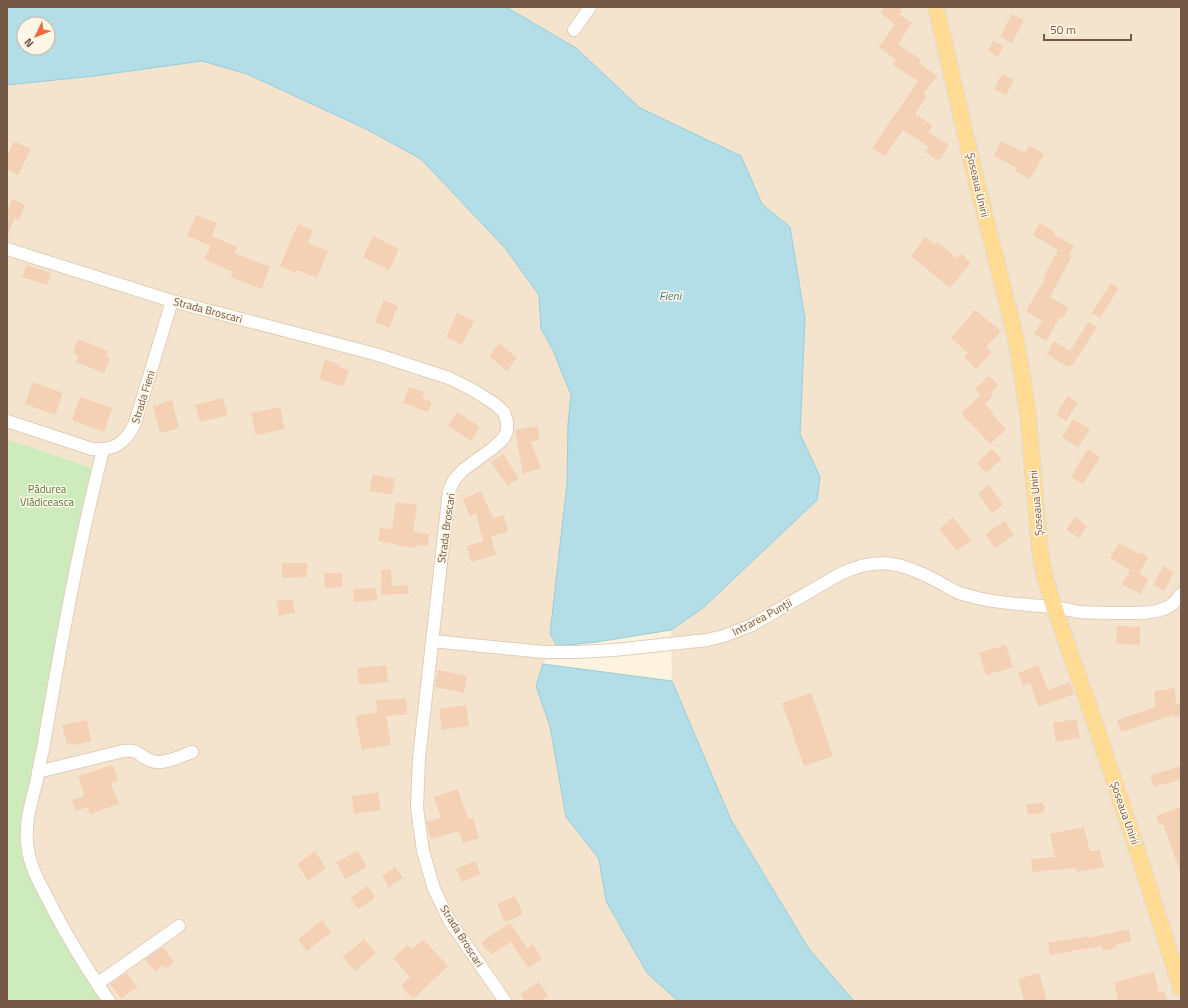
<svg xmlns="http://www.w3.org/2000/svg" width="1188" height="1008" viewBox="0 0 1188 1008" font-family="'Titillium Web',sans-serif">
<style>
.residential{fill:#f5e4cd}
.green{fill:#ceebbd}
.water{fill:#b3dde7;stroke:#98cdd9;fill-rule:evenodd}
.building{fill:#f4d1b5}
.lines{fill:none;stroke-linecap:round;stroke-linejoin:round}
.minor-casing{stroke:#e1ceba;stroke-width:14}
.major-casing{stroke:#e0dad6;stroke-width:18}
.minor{stroke:#fff;stroke-width:12}
.major{stroke:#ffdb94;stroke-width:16}
.labels{text-anchor:middle;dominant-baseline:central;stroke-width:3;stroke-linejoin:round;paint-order:stroke}
.street-label{font-size:11px;fill:#745846;stroke:#fff6e6}
.park-label{font-size:11px;fill:#4c7b3d;stroke:#fff6e6}
.water-label{font-size:12px;font-style:italic;fill:#3e7a89;stroke:#fff6e6}
</style>
<rect width="100%" height="100%" fill="#fdf3de"/>
<!-- residential -->
<g class="residential">
<path d="M506,7H1181V1001H854L809,949L731,820L672,681L671,630L703,608L817,500L820,477L800,434L805,319L790,227L762,204L741,156L640,108L576,48Z"/>
<path d="M202,61L247,74L366,129L421,159L505,248L539,295L541,329L553,350L571,395L568,424L567,484L557,646L543,664L536,686L550,726L566,817L599,859L606,901L647,973L678,1001H104L52,921L31,874L24,852L92,468L7,439V85L94,76Z"/>
</g>
<!-- green -->
<path class="green" d="M7,439L92,468L23,833L31,874L52,921L104,1001H7Z"/>
<!-- water -->
<g class="water">
<path d="M7,7H506L576,48L640,108L741,156L762,204L790,227L805,319L800,434L820,477L817,500L703,608L671,630L597,642L557,646L550,634L567,484L568,424L571,395L553,350L541,329L539,295L505,248L421,159L366,129L247,74L202,61L94,76L7,85ZM24,24H48V48H24Z"/>
<path d="M543,664L672,681L731,820L809,949L854,1001H678L647,973L606,901L599,859L566,817L550,726L536,686Z"/>
</g>
<!-- building -->
<g class="building">
<path d="M884,7H904L899,14L912,23L898,44L921,60L919,63L937,76L923,94L927,96L915,114L932,125L928,132L949,145L939,161L925,152L929,147L903,130L885,156L872,148L918,81L893,65L896,60L879,47L895,24L880,13Z"/>
<path d="M1012,14L1024,20L1012,43L1000,37Z"/>
<path d="M993,41L1004,46L998,57L988,51Z"/>
<path d="M1002,74L1014,80L1006,95L994,89Z"/>
<path d="M14,141L31,149L18,175L7,169V156Z"/>
<path d="M1001,141L1025,153L1029,145L1044,154L1030,179L1015,171L1017,168L994,156Z"/>
<path d="M12,199L25,205L19,220L15,218L7,237V211Z"/>
<path d="M196,215L217,223L212,236L237,247L234,253L270,267L262,289L231,277L233,272L204,259L211,246L187,236Z"/>
<path d="M1040,223L1055,232L1054,235L1074,246L1069,254L1072,256L1050,297L1069,308L1062,319L1060,317L1046,341L1034,334L1042,321L1026,311L1045,279L1043,278L1058,250L1033,235Z"/>
<path d="M298,224L313,230L308,243L328,251L317,278L297,270L295,273L280,266Z"/>
<path d="M373,236L399,249L389,270L363,257Z"/>
<path d="M925,237L935,245L937,242L957,258L961,254L971,263L950,288L911,256Z"/>
<path d="M27,265L51,273L47,285L22,277Z"/>
<path d="M1111,283L1119,288L1100,318L1092,313Z"/>
<path d="M384,300L398,306L389,328L375,322Z"/>
<path d="M975,310L1001,331L986,347L992,352L976,369L964,357L968,353L951,338Z"/>
<path d="M457,313L474,321L462,345L446,337Z"/>
<path d="M1088,322L1097,327L1072,366L1070,365L1068,367L1047,354L1054,341L1070,351Z"/>
<path d="M78,339L108,351L106,356L110,358L104,373L76,362L78,356L73,353Z"/>
<path d="M499,343L517,358L507,371L489,356Z"/>
<path d="M325,360L340,365L339,367L349,370L343,387L319,379Z"/>
<path d="M989,376L998,385L991,393L993,396L985,404L994,413L992,414L1006,429L990,444L961,413L981,395L975,389Z"/>
<path d="M33,382L63,393L55,415L25,404Z"/>
<path d="M409,387L424,392L422,398L432,402L428,412L403,403Z"/>
<path d="M1068,396L1078,403L1066,421L1056,414Z"/>
<path d="M80,397L112,408L104,432L72,420Z"/>
<path d="M223,398L228,415L200,422L195,405Z"/>
<path d="M172,400L179,428L160,433L153,406Z"/>
<path d="M280,407L285,429L256,435L251,413Z"/>
<path d="M457,412L480,427L471,441L448,426Z"/>
<path d="M1073,419L1090,429L1078,448L1062,437Z"/>
<path d="M537,426L540,440L531,442L541,468L523,474L515,430Z"/>
<path d="M992,449L1002,459L986,473L977,463Z"/>
<path d="M1088,449L1100,457L1083,484L1071,477Z"/>
<path d="M503,454L519,478L508,486L491,462Z"/>
<path d="M373,474L395,479L392,495L369,491Z"/>
<path d="M989,485L1003,505L992,513L978,493Z"/>
<path d="M481,491L493,518L504,515L508,532L491,536L496,555L471,562L467,546L483,541L476,513L470,516L463,499Z"/>
<path d="M396,502L417,505L413,532L429,534L428,546L417,545L416,548L396,545V544L378,541L380,528L392,529Z"/>
<path d="M953,517L971,540L957,551L939,529Z"/>
<path d="M1075,517L1087,526L1079,538L1066,530Z"/>
<path d="M1005,521L1014,535L995,548L985,534Z"/>
<path d="M1119,543L1139,554L1140,552L1148,557L1139,574L1149,579L1140,594L1122,584L1130,570L1110,558Z"/>
<path d="M282,563H307V577L282,578Z"/>
<path d="M1163,566L1174,572L1164,591L1153,585Z"/>
<path d="M391,569L392,586L408,585L409,594L381,595V570Z"/>
<path d="M324,573H342V587L325,588Z"/>
<path d="M376,588L377,600L354,602L353,589Z"/>
<path d="M292,599L295,613L279,616L276,601Z"/>
<path d="M1117,626L1140,627V645L1116,644Z"/>
<path d="M1006,645L1013,667L986,675L979,653Z"/>
<path d="M386,665L388,682L359,685L357,668Z"/>
<path d="M1038,665L1048,690L1070,682L1074,694L1038,707L1030,683L1023,686L1018,673Z"/>
<path d="M438,670L467,676L464,693L435,687Z"/>
<path d="M1175,688L1176,704L1181,702V715L1174,718L1173,715L1121,732L1117,720L1155,707L1154,691Z"/>
<path d="M811,693L833,756L804,766L782,703Z"/>
<path d="M406,698L407,714L386,716L391,745L362,750L355,716L377,712L376,700Z"/>
<path d="M466,705L469,726L442,730L439,709Z"/>
<path d="M1076,719L1080,738L1056,742L1053,723Z"/>
<path d="M87,720L91,741L74,745V743L67,744L62,725Z"/>
<path d="M113,765L118,781L111,783L119,804L90,814L88,807L76,811L72,800L84,796L78,776Z"/>
<path d="M1181,766V779L1154,787L1150,775Z"/>
<path d="M458,789L468,819L473,818L479,838L463,843L459,831L431,839L426,822L441,818L434,797Z"/>
<path d="M378,792L381,810L354,814L352,796Z"/>
<path d="M1043,802L1045,812L1028,815L1026,805Z"/>
<path d="M1181,807V870L1180,871L1163,824L1159,825L1156,816Z"/>
<path d="M1084,827L1090,852L1100,850L1104,867L1077,872L1076,868L1032,872L1031,859L1055,857L1050,834Z"/>
<path d="M315,851L326,868L308,881L297,864Z"/>
<path d="M358,851L367,867L345,879L336,862Z"/>
<path d="M475,861L480,874L462,882L456,869Z"/>
<path d="M395,867L403,878L389,887L382,876Z"/>
<path d="M367,886L374,895V899L358,909L350,898Z"/>
<path d="M515,896L523,914L505,922L497,904Z"/>
<path d="M322,920L331,932L307,951L298,939Z"/>
<path d="M510,923L527,948L533,944L542,959L528,968L511,942L492,954L489,950L487,951L481,942Z"/>
<path d="M1129,929L1131,941L1115,945L1116,948L1103,951L1102,946L1050,955L1048,943L1088,936V938Z"/>
<path d="M364,939L376,953L355,971L343,957Z"/>
<path d="M424,940L448,966L413,999L401,986L410,977L393,958L408,945L411,949Z"/>
<path d="M163,947L174,962L165,969L163,965L155,972L145,959Z"/>
<path d="M1154,972L1159,993L1164,991L1168,1001H1118L1114,982Z"/>
<path d="M127,973L137,987L121,999L110,984Z"/>
<path d="M1039,973L1047,1001H1024L1018,979Z"/>
<path d="M539,982L548,996L540,1001H525L520,994Z"/>
</g>
<g class="lines">
<defs>
<g id="minor">
<path d="M574,30L590,7"/>
<path d="M7,249L172,301L375,354L449,378L473,390L495,404L504,412L507,422V431L503,439L493,448L463,470L454,480L449,491L419,758L417,808L423,851L434,889L449,920L505,1001"/>
<path d="M7,421L92,449C114,451 126,443 135,423L172,301"/>
<path d="M103,450C78,548 60,649 43,749C40,761 38,773 36,784C30,806 24,827 28,850C31,869 41,886 50,903C67,937 87,969 109,1001"/>
<path d="M432,641L544,652H576L614,650L707,640L724,636L752,625L840,574C877,556 900,562 935,580C943,584 951,590 959,593C965,595 971,596 977,598C1001,604 1027,604 1052,607C1061,608 1070,610 1079,612C1094,613 1109,613 1124,613C1136,613 1149,614 1160,610C1170,608 1176,602 1181,594"/>
<path d="M38,772L123,751C142,749 138,757 152,761C164,765 181,756 192,752"/>
<path d="M97,984L179,926"/>
</g>
<path id="major" d="M936,7L975,176L1015,335L1022,375L1028,415L1040,551L1045,578L1054,607L1089,706L1141,862L1181,988"/>
</defs>
<!-- minor casing -->
<use href="#minor" class="minor-casing"/>
<!-- major casing -->
<use href="#major" class="major-casing"/>
<!-- minor -->
<use href="#minor" class="minor"/>
<!-- major -->
<use href="#major" class="major"/>
</g>
<g class="labels">
<!-- street labels -->
<g class="street-label">
<text transform="translate(978 185) rotate(77)">Șoseaua Unirii</text>
<text transform="translate(208 310) rotate(15)">Strada Broscari</text>
<text transform="translate(143 397) rotate(-73)">Strada Fieni</text>
<text transform="translate(1036 503) rotate(-95)">Șoseaua Unirii</text>
<text transform="translate(446 528) rotate(-82)">Strada Broscari</text>
<text transform="translate(762 617) rotate(-28)">Intrarea Punții</text>
<text transform="translate(1125 813) rotate(71)">Șoseaua Unirii</text>
<text transform="translate(462 936) rotate(58)">Strada Broscari</text>
</g>
<!-- park labels -->
<g class="park-label">
<text x="47" y="489">Pădurea<tspan x="47" dy="13">Vlădiceasca</tspan></text>
</g>
<!-- water labels -->
<g class="water-label">
<text x="670" y="295">Fieni</text>
</g>
</g>
<!-- border -->
<rect width="1188" height="1008" fill="none" stroke="#745846" stroke-width="16"/>
<!-- north arrow -->
<g transform="translate(36 36) rotate(227)"><circle r="19" fill="#fff6e6" stroke="#c7b7a6"/>
<path d="M0-3L7 15L0 10L-7 15Z" fill="#ee6b3c"/>
<text y="-6" font-size="11" font-weight="bold" text-anchor="middle" fill="#745846">N</text>
</g>
<!-- scale -->
<path d="M1044 34v6h87v-6" fill="none" stroke="#745846" stroke-width="2"/>
<text x="1050" y="34" font-size="12" fill="#745846" stroke="#fff6e6" stroke-width="3" paint-order="stroke">50 m</text>
</svg>
